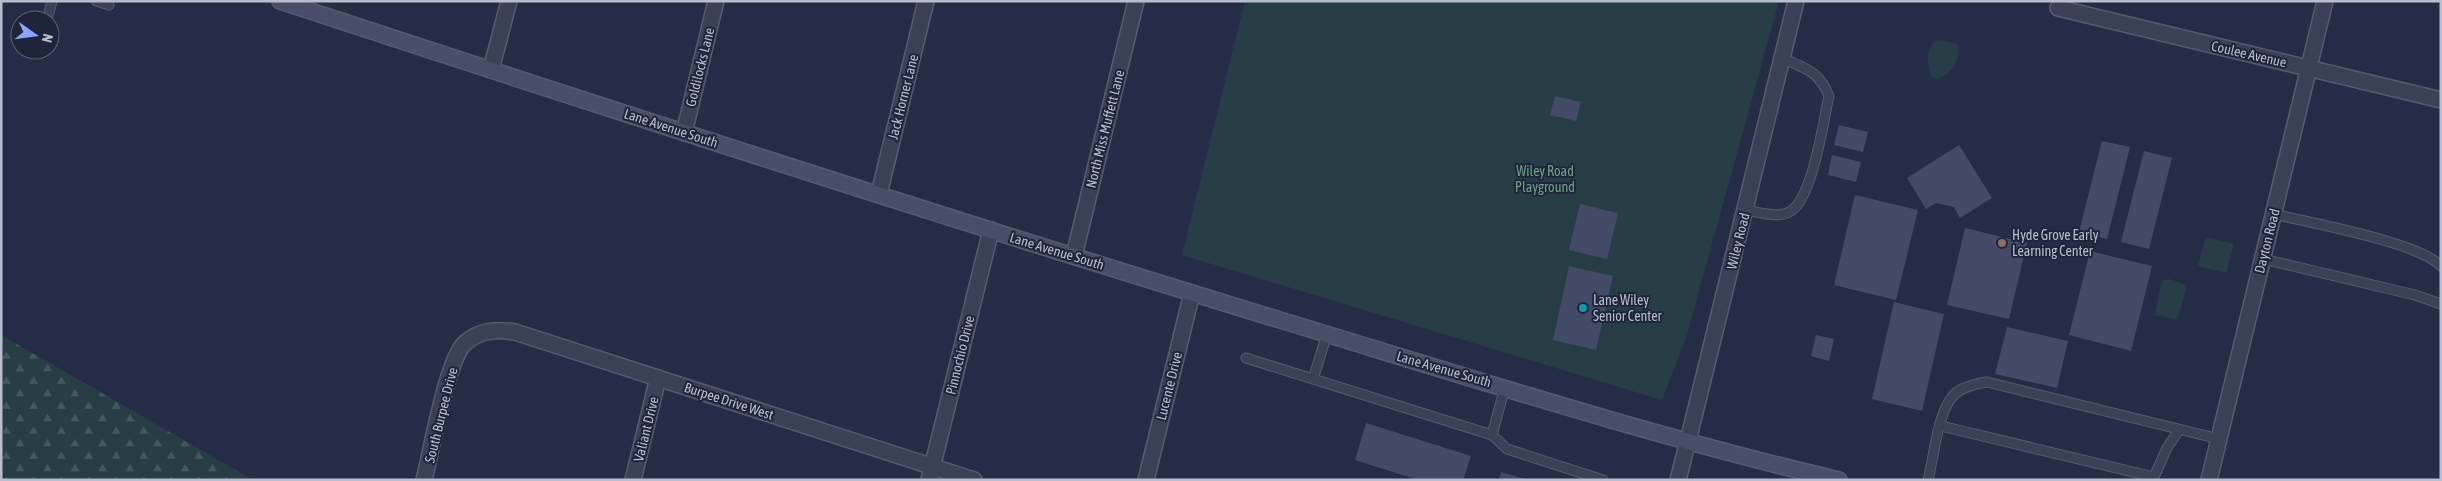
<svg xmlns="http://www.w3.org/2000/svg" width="2442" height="481" viewBox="0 0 2442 481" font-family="'Asap Condensed',sans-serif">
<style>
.green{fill:#273d46}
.forest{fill:url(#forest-firs)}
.building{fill:#424a66}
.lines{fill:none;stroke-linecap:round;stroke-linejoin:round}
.service-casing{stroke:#555b6f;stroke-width:11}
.minor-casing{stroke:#555b6f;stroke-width:18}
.tertiary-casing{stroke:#555b6f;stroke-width:18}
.secondary-casing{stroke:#555b6f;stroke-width:18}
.service{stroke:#3a4055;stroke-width:9}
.minor{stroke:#3a4055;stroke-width:15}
.tertiary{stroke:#3a4055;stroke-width:15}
.secondary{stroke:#484e68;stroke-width:15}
.education-dot{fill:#8d6e63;stroke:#1e253a;stroke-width:2}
.culture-dot{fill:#0f9aa8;stroke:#1e253a;stroke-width:2}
.labels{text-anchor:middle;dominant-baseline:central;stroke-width:4;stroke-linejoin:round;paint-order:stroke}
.street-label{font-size:14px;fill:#b8bcce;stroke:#1e253a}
.park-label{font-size:14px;fill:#6da183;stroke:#1e253a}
.poi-label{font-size:14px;fill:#b8bcce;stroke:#1e253a;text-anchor:start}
</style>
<defs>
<pattern id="forest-firs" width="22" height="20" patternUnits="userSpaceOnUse" patternTransform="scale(1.25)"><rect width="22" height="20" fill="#273d46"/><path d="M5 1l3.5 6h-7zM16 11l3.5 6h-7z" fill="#445760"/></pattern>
</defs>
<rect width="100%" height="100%" fill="#252d46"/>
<!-- green -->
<g class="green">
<path d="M1245,1H1779L1686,338L1662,400L1182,255Z"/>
<path d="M1939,40L1957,44C1963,58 1951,75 1937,79L1932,77C1927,63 1925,53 1934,41Z"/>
<path d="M2206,237L2234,244L2226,273L2198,266Z"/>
<path d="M2169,279L2184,284L2186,288L2178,320L2155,315L2161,284L2164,280Z"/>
</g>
<!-- forest -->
<path class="forest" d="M1,335L253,480H1Z"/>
<!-- building -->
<g class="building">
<path d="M1555,96L1581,102L1576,121L1550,115Z"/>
<path d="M1839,125L1868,132L1863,152L1834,145Z"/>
<path d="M2102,141L2130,147L2107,239L2079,232Z"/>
<path d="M1959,145L1992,198L1960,218L1954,207L1936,203L1926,209L1907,178Z"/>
<path d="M2144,151L2172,158L2149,249L2121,242Z"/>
<path d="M1832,155L1861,162L1856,182L1828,175Z"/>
<path d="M1855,195L1918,210L1896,300L1834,285Z"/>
<path d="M1580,204L1618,213L1607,259L1569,250Z"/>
<path d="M1965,228L2027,243L2009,319L1947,305Z"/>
<path d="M2090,251L2152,266L2131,351L2069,335Z"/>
<path d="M1569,266L1613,276L1596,350L1553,340Z"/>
<path d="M1894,302L1944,314L1922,411L1872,399Z"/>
<path d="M2007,327L2068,341L2057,388L1995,374Z"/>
<path d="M1816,335L1834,339L1829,361L1811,356Z"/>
<path d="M1366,423L1471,456L1463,480H1418L1355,460Z"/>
<path d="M1501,472L1525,479V480H1499Z"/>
</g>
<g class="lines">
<defs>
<g id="service">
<path d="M96,1L109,5"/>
<path d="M47,20L52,1"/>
<path d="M1745,210C1758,212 1779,219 1791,211C1813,196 1823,123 1829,96C1819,71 1806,69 1782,58"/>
<path d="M2274,214C2310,223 2418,242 2441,266"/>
<path d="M2263,259L2415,295L2441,304"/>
<path d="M1246,358L1492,435"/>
<path d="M1313,379L1327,334"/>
<path d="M1505,387L1492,435L1507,449L1603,480"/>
<path d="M1941,426L2154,477L2167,448L2179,430"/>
<path d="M1928,480C1934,457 1937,416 1952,397C1960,387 1975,384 1987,382L2219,439"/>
</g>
<g id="minor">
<path d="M2058,8L2441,100"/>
<path d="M491,70L509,1"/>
<path d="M684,133L716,1"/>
<path d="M879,194L926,1"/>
<path d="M1074,256L1136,1"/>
<path d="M424,480C431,453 447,359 465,343C480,330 496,329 515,332L974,480"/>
<path d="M633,480L658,378"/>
<path d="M929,480L991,230"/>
<path d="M1146,480L1192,293"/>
<path d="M1678,480L1688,441"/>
<path d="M2209,480L2325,1"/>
</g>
<path id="tertiary" d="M1688,441L1796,1"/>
<path id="secondary" d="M280,1C612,110 945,218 1280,320C1465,376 1651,436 1839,480"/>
</defs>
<!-- service casing -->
<use href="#service" class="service-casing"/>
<!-- minor casing -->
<use href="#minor" class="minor-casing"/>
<!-- tertiary casing -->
<use href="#tertiary" class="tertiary-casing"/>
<!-- secondary casing -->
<use href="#secondary" class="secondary-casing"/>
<!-- service -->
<use href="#service" class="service"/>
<!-- minor -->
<use href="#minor" class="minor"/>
<!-- tertiary -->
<use href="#tertiary" class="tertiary"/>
<!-- secondary -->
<use href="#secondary" class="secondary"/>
</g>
<!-- markers -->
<circle class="education-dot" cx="2002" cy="243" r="5"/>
<circle class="culture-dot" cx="1583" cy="308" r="5"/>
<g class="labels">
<!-- street labels -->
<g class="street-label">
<text transform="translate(2249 54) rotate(13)">Coulee Avenue</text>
<text transform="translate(700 67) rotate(-76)">Goldilocks Lane</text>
<text transform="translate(903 97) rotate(-76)">Jack Horner Lane</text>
<text transform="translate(671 128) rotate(18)">Lane Avenue South</text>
<text transform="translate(1105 129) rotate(-76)">North Miss Muffett Lane</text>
<text transform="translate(1738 241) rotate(-76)">Wiley Road</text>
<text transform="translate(2267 241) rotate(-76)">Dayton Road</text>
<text transform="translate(1057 251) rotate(17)">Lane Avenue South</text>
<text transform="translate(960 355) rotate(-76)">Pinnochio Drive</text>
<text transform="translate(1444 369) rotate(16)">Lane Avenue South</text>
<text transform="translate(1169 386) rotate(-76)">Lucente Drive</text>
<text transform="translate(729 401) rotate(18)">Burpee Drive West</text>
<text transform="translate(441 415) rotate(-76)">South Burpee Drive</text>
<text transform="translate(646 429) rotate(-76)">Valiant Drive</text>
</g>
<!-- park labels -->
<g class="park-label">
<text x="1545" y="171">Wiley Road<tspan x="1545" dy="16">Playground</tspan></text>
</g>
<!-- poi labels -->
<g class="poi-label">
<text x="2012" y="235">Hyde Grove Early<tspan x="2012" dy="16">Learning Center</tspan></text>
<text x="1593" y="300">Lane Wiley<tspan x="1593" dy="16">Senior Center</tspan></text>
</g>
</g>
<!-- border -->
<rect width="2442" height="481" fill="none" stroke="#b8bcce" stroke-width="5"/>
<!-- north arrow -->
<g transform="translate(35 35) rotate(104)"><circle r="24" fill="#1e253a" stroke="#5c6175"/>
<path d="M0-4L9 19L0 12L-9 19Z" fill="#8ca2ff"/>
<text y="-8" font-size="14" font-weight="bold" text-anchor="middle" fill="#b8bcce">N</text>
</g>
</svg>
